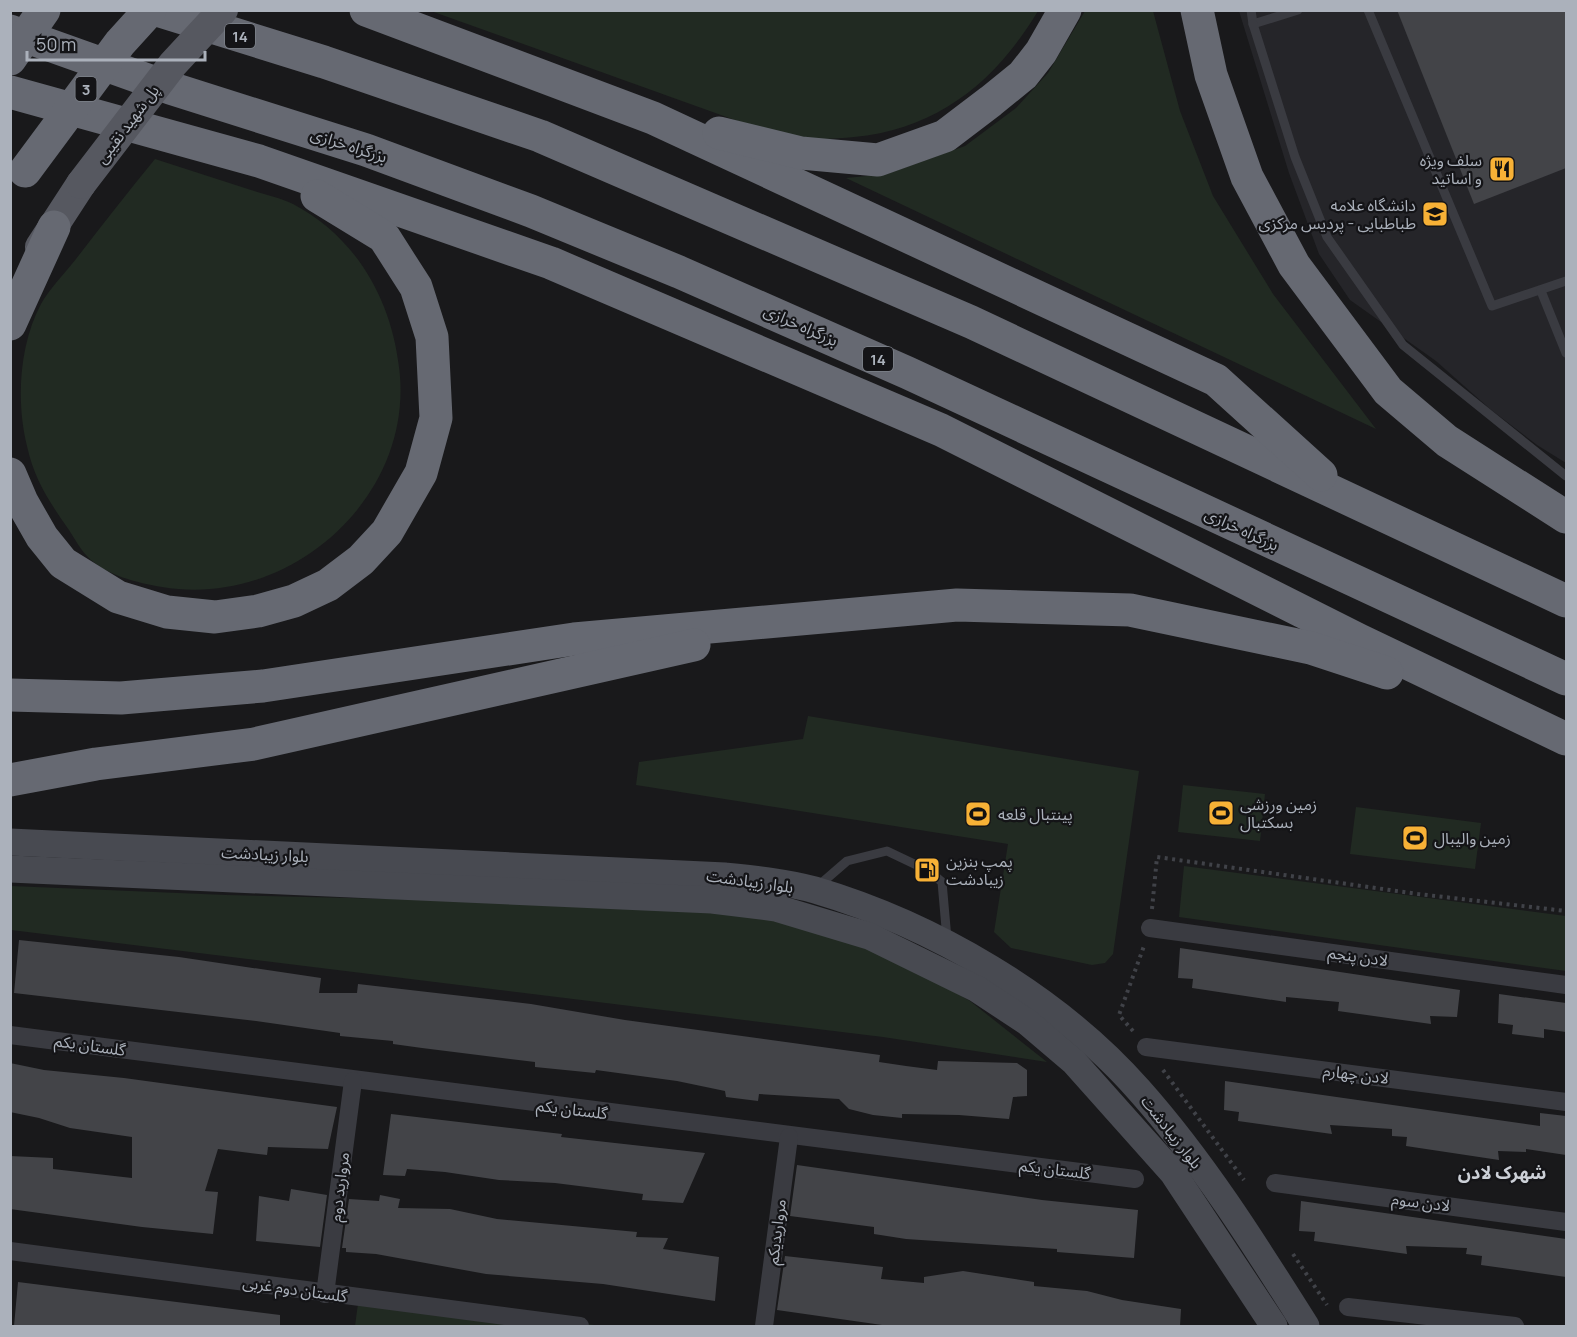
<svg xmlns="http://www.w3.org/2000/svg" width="1577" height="1337" viewBox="0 0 1577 1337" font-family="Manrope,'Noto Sans Arabic',sans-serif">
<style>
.built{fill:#252529}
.green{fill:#212a22}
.building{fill:#434448}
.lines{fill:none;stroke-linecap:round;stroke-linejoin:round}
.path{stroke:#404248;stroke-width:4;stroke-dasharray:3 4.5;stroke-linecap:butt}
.lane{stroke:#3a3b41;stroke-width:9}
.street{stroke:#3a3b41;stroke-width:18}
.secondary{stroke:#484a51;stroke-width:27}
.primary{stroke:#565860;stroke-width:30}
.highway{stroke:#666972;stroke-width:33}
.primary-bridge{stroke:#565860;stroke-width:30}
.highway-bridge{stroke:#666972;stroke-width:33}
.labels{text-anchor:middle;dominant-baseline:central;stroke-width:4.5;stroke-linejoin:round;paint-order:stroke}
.shield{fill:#141417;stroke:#7e828a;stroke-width:1.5}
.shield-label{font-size:15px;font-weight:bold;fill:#abb1bb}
.street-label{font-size:16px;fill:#abb1bb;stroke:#141417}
.poi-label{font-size:16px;fill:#abb1bb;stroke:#141417;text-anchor:start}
.neighbourhood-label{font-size:18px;font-weight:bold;fill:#ccd0d7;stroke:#141417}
</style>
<rect width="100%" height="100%" fill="#19191b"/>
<!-- built -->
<path class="built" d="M1239,11H1566V463L1537,445L1490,409L1436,361L1350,300L1319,254L1289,173Z"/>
<!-- green -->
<g class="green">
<path d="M431,11H1038C996,81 938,129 854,137C835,139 814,140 795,137C779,134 762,128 746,124Z"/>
<path d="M1085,11H1153L1180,111L1213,196L1273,294L1376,429L846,178L887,174L965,146L1016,108L1048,73Z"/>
<path d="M155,159C187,169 219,180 251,190C265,195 281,198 293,204C356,237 391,299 399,367C416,497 289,609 162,587C138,583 104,575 87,556C80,549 75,539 69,530C50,503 34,479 27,446C16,402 19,345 41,304C50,288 65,273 76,259C102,225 128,192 155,159Z"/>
<path d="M808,716L1139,771L1113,954L1105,963L1092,965L1011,948L994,932L1008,844L636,785L639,762L803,739Z"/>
<path d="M1183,785L1265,794L1260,841L1178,832Z"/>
<path d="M1356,807L1481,823L1475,869L1350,854Z"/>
<path d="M1184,866L1566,916V971L1179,917Z"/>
<path d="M11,886L226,895L691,906L769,913L896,959L970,1001L1047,1062L883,1037L11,930Z"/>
<path d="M359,1296L603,1326H355Z"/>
</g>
<!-- building -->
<g class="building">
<path d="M1397,10H1566V168L1474,204Z"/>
<path d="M19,940L179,957L321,978L319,993H357L358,984L531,1004L625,1020L880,1055L879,1062L906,1066L937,1070L938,1061L1017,1063L1027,1070V1096L1013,1097L1009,1119L959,1115L902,1114V1118L873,1115L849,1109L839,1099L759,1094L758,1101L726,1097L725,1091L677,1081L596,1070L595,1073L535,1067V1062L422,1048L393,1044V1041L340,1036V1033L256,1021L14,993Z"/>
<path d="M1180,948L1460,990L1457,1017L1430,1016L1431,1024L1338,1011L1339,1002L1286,997V1002L1192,988L1193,979L1178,978Z"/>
<path d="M1499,994L1566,1003V1032L1544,1029V1038L1512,1034L1513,1025L1498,1023Z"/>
<path d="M10,1063L44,1070L124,1078L337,1107L328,1149L268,1147L267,1155L218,1149L205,1191L218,1192L213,1234L142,1227L10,1209V1156L53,1158V1169L132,1178V1137L70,1128L39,1118L10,1112Z"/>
<path d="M1225,1081L1540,1126V1113L1566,1116V1155L1526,1149V1152L1498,1151L1499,1160L1406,1146L1407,1137L1392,1136V1129L1330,1125L1332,1134L1238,1121L1239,1112L1224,1110Z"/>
<path d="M391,1114L562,1134L561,1137L705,1153L683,1203L642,1200L643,1194L555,1183L499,1180L445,1172L407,1169L405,1176L383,1175Z"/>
<path d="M797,1165L1042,1200L1138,1210L1134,1258L1057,1252V1249L906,1239L874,1234V1227L790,1216Z"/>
<path d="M291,1189L327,1195L320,1247L256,1241L259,1196L289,1201Z"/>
<path d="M380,1195L400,1199L398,1208L450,1209L497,1219L637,1232L636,1237L668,1238L663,1249L719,1257L715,1301L603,1284L486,1274L376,1254L346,1252V1248H342L349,1199L379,1201Z"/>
<path d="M1301,1201L1566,1239V1277L1481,1265L1482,1256L1466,1254L1467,1248L1406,1246L1407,1254L1314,1241L1315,1232L1299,1231Z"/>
<path d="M785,1256L883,1267L881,1279L924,1283V1277L963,1271L1034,1282V1286L1087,1291L1122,1300L1181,1309L1180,1326H889L777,1310Z"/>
<path d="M18,1282L280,1315V1326H14Z"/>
</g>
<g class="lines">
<!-- path -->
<g class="path">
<path d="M1152,909L1157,857L1418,894L1566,911"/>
<path d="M1133,1031L1119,1015L1144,946"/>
<path d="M1163,1070L1244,1180"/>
<path d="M1293,1254L1327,1305"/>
</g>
<!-- lane -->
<g class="lane">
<path d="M1251,10L1253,24L1298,10"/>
<path d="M1368,10L1492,306L1566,281"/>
<path d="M1253,24L1295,157L1327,237L1403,345L1566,476"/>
<path d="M1541,291L1566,353"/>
<path d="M817,887L847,861L887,851L929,871L942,882L947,939"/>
</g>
<!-- street -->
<g class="street">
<path d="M1150,928L1566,985"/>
<path d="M10,1035L1135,1179"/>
<path d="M1146,1047L1566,1102"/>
<path d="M1275,1183L1566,1222"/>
<path d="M10,1251L580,1326"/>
<path d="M325,1294L353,1081"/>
<path d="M1348,1307L1515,1326"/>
<path d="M764,1326L789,1137"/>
</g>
<!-- secondary -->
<g class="secondary">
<path d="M10,842L725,876C755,879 786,882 815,890C933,925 1057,997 1139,1090C1203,1162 1255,1245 1306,1326"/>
<path d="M10,869L712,900L776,908L869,936L977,989L1027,1022L1074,1062L1173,1173L1274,1326"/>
</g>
<!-- primary -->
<path class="primary" d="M40,247L81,184"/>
<!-- highway -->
<g class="highway">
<path d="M157,10L324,62L540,136L971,322L1566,601"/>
<path d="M366,10L653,118L1216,380L1321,475"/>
<path d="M1197,10L1211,75L1247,177L1294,265L1388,391L1447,441L1566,517"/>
<path d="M10,31L170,88L366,150L531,211L679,272L908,373L1566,679"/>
<path d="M10,92L259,161L551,263L941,430L1359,640L1566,739"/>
<path d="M719,133L801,153L878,160L945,136L991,101L1023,75L1041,52L1065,10"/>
<path d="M10,324L54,227"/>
<path d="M10,474L22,502L42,537L63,563L118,597L167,612L215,617L258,611L294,601L328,585L361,560L387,532L421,473L436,418L432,337L416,287L384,237L317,196"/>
<path d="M10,695L121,698L263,686L574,639L957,605L1130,610L1311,648L1387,673"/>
<path d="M10,780L96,764L254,744L694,645"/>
</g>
<!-- primary-bridge -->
<path class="primary-bridge" d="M81,184L173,64L223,10"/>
<!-- highway-bridge -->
<g class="highway-bridge">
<path d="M10,59L44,10"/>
<path d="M25,171L120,43L150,10"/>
</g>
</g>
<!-- icons -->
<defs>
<symbol id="restaurant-square" viewBox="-11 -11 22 22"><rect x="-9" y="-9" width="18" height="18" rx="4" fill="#f7b136" stroke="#141417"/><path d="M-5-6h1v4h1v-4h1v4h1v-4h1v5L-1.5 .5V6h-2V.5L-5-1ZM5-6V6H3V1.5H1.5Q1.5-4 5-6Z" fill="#111"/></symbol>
<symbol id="university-square" viewBox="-11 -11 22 22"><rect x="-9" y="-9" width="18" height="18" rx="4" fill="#f7b136" stroke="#141417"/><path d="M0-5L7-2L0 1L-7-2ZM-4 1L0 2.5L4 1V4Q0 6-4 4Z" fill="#111"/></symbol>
<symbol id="stadium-square" viewBox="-11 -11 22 22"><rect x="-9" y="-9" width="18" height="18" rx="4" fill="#f7b136" stroke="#141417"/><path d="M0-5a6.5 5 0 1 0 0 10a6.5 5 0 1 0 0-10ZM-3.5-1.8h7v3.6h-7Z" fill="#111"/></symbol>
<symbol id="fuel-square" viewBox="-11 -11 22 22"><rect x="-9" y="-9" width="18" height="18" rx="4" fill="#f7b136" stroke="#141417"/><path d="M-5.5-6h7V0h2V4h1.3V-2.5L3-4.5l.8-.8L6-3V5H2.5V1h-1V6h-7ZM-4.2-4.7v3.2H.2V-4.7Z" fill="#111"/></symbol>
</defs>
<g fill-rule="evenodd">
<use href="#restaurant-square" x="1487" y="154" width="30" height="30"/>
<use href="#university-square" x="1420" y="199" width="30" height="30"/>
<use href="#stadium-square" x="1206" y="798" width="30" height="30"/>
<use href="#stadium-square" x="963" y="799" width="30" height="30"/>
<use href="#stadium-square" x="1400" y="823" width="30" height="30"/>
<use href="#fuel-square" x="912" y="855" width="30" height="30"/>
</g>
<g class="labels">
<!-- shield labels -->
<g class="shield">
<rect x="225" y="24" width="30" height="24" rx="4.5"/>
<rect x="75.5" y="77" width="21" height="24" rx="4.5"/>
<rect x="863" y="347" width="30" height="24" rx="4.5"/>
</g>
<g class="shield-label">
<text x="240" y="36">14</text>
<text x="86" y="89">3</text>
<text x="878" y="359">14</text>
</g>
<!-- street labels -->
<g class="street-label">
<text transform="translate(127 124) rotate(-53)">پل شهید نقیبی</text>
<text transform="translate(349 145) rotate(18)">بزرگراه خرازی</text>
<text transform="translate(801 325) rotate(24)">بزرگراه خرازی</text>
<text transform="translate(1242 529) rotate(25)">بزرگراه خرازی</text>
<text transform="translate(265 854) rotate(3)">بلوار زیبادشت</text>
<text transform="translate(750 881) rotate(8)">بلوار زیبادشت</text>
<text transform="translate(1358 956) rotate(8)">لادن پنجم</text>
<text transform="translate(90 1045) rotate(8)">گلستان یکم</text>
<text transform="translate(1356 1074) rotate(7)">لادن چهارم</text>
<text transform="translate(572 1109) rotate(7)">گلستان یکم</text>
<text transform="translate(1172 1132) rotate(52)">بلوار زیبادشت</text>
<text transform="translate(1055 1169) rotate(7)">گلستان یکم</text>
<text transform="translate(339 1187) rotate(-83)">مروارید دوم</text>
<text transform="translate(1421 1202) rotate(7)">لادن سوم</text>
<text transform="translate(776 1232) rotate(-83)">مرواریدیکم</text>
<text transform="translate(295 1289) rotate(8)">گلستان دوم غربی</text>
</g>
<!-- poi labels -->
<g class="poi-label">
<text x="1482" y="160" text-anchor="end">سلف ویژه<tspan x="1482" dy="18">و اساتید</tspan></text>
<text x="1416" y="205" text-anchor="end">دانشگاه علامه<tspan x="1416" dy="18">طباطبایی - پردیس مرکزی</tspan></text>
<text x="1240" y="804">زمین ورزشی<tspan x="1240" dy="18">بسکتبال</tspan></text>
<text x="998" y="814">پینتبال قلعه</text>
<text x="1434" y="838">زمین والیبال</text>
<text x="946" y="861">پمپ بنزین<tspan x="946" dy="18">زیبادشت</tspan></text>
</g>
<!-- neighbourhood labels -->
<g class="neighbourhood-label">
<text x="1502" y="1172">شهرک لادن</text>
</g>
</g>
<!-- border -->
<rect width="1577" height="1337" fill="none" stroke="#abb1bb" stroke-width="24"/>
<!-- scale -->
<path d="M27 51v9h178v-9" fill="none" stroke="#abb1bb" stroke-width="3"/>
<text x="36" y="51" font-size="18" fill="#abb1bb" stroke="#141417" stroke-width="4.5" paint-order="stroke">50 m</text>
</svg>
